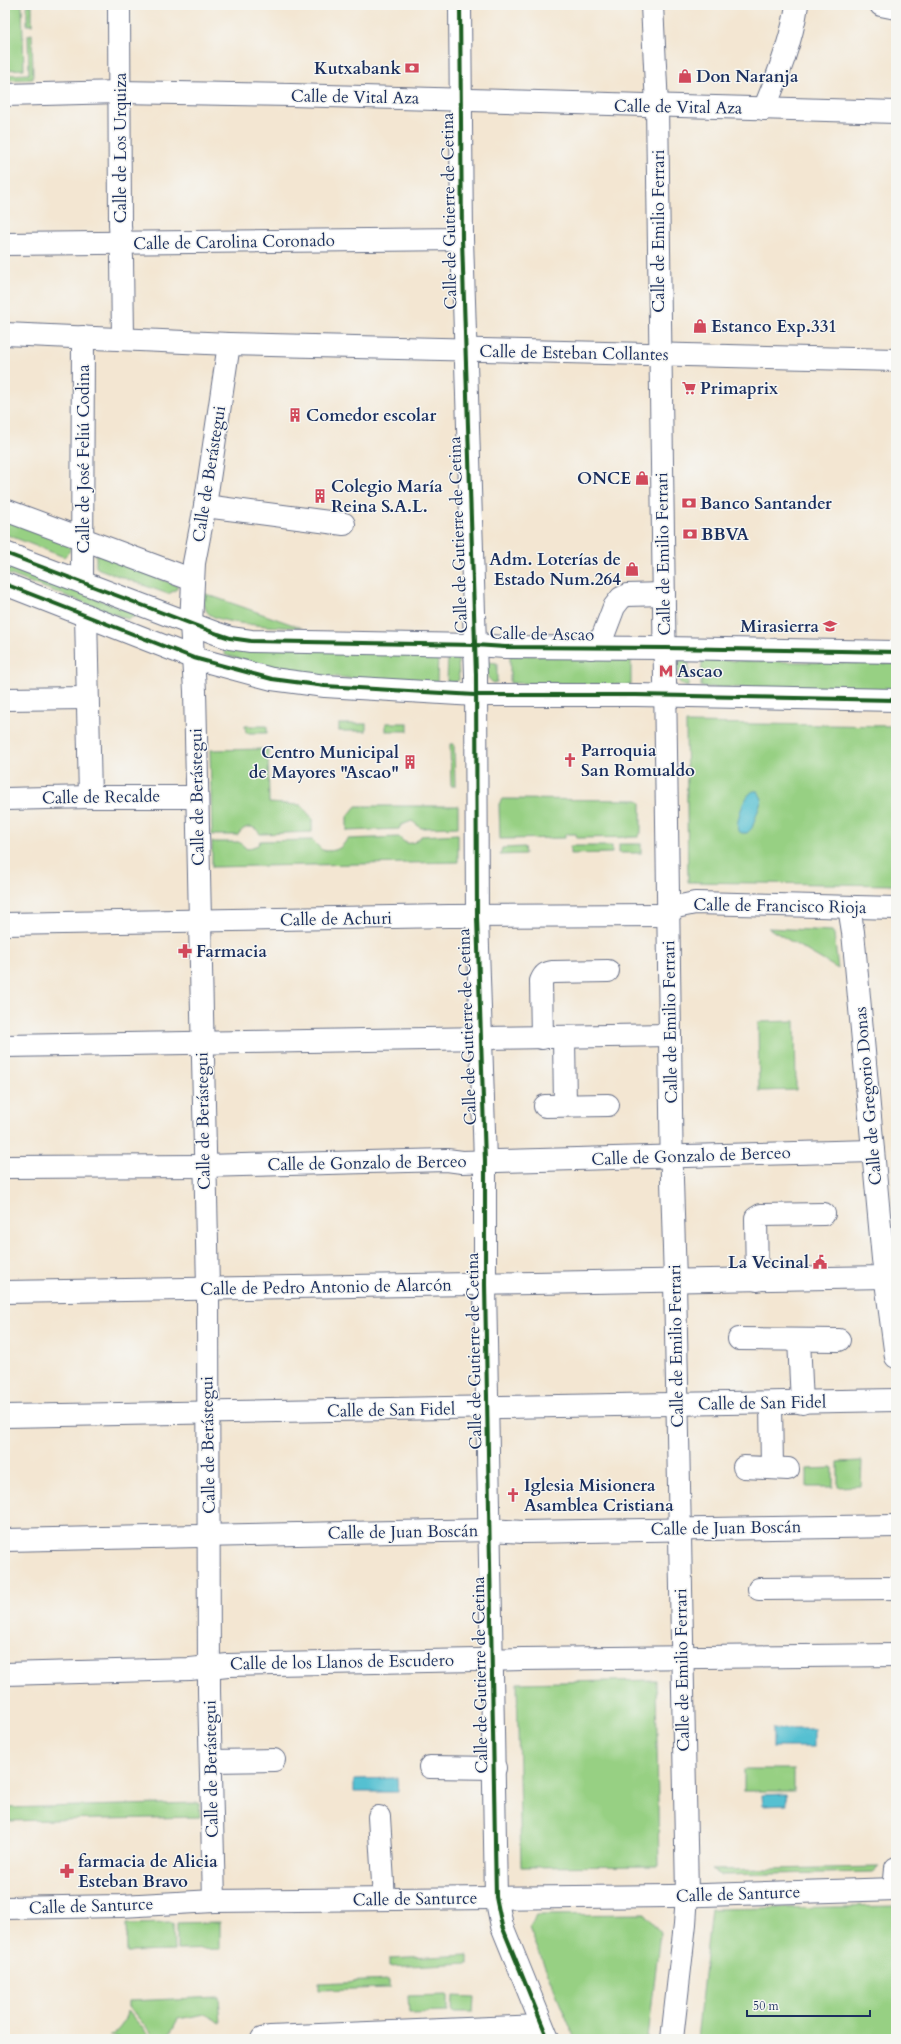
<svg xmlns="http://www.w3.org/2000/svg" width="901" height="2044" viewBox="0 0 901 2044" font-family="Cardo,serif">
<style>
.green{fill:#97d083;stroke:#598070}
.water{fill:#55c0d1;stroke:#387898}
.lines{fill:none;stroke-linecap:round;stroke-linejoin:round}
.minor-casing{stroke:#676f87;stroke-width:24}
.minor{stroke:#fff;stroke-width:22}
.cycleway-casing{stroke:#f6f6f2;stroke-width:6}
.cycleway{stroke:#1b5e20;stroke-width:4}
.labels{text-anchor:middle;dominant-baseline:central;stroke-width:3;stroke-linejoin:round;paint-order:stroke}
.poi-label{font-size:17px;font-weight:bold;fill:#1b2f5e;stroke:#f6f6f2;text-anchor:start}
.street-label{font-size:17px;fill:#1b2f5e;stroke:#f6f6f2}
</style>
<rect width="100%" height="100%" fill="#f6f6f2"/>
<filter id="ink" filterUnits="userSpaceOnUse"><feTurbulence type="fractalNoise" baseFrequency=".025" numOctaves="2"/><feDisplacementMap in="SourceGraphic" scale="8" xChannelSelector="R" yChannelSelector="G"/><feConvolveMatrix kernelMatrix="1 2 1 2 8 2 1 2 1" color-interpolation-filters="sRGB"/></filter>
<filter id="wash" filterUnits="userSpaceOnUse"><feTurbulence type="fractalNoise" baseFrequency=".012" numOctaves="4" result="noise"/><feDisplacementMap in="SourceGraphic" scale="16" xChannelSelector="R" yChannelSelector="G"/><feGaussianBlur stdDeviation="0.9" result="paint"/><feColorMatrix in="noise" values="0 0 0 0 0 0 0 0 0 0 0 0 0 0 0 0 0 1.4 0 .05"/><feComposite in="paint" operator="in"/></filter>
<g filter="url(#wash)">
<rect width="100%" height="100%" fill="#f3e6d2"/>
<!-- green -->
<g class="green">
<path d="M5,5H22L24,69L5,70Z"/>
<rect x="27" y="5" width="5" height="20"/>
<path d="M32,34L33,79L5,80V75L29,74L28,35Z"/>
<path d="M5,517L70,540V551L64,557L5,534Z"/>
<path d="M96,553L178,586L176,590L168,594L99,569L96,567Z"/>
<path d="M5,565H8L139,615L128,619L5,573Z"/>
<path d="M203,593L302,628C282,627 223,625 209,614C204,610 204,600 203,593Z"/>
<path d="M225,645L438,654L437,682L356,679L290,672L225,655Z"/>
<path d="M448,654L458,655L459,680L453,683L447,682Z"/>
<path d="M510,655L631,657V685L510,683Z"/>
<path d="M682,659H689L688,687C675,683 678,676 678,664Z"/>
<path d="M702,660L896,664V691L701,687Z"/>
<path d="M487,662L497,663V683H493L488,678Z"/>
<rect x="386" y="723" width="22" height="8"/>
<path d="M686,723L896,726V885L688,882Z"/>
<rect x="339" y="724" width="27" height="7"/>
<path d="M245,726H267V733H246Z"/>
<path d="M450,744H454L455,786H451Z"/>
<path d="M268,749L269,803L301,805L312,818V832L260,834C254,824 244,825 238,835H212L210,750Z"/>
<path d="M502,799L638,800L641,803V832L638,837L577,838L576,834H565V838L500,839L499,804Z"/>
<path d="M356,806H458V827L421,828L412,821L401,825L399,829L347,831V817Z"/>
<path d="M458,834V862L212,867V842H239L247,849L258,845L260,841L312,840L322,850C334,852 341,850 347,839L399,837C406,846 415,845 421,836Z"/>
<rect x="619" y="844" width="22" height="9"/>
<path d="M570,846H612V853L570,854Z"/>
<path d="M524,847L525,854L500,855L502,848Z"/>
<path d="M768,928L832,931L834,934L838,969Z"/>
<path d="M795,1021L796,1090L759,1091L758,1022Z"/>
<path d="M862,1461L861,1486L838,1487V1462Z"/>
<path d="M833,1468V1487H807V1469Z"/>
<path d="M656,1680L659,1866L521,1867L517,1683Z"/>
<rect x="744" y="1769" width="50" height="22"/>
<path d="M199,1803L200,1817L5,1821V1808Z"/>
<path d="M880,1867L873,1872L720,1875L711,1870Z"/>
<path d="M896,1906V2039H697L711,1909Z"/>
<path d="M645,1914L660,1932L648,2039H575L529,1928L537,1915Z"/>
<path d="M220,1922V1949L177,1950V1923Z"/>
<path d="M173,1923L174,1951L127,1952L126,1924Z"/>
<path d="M468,1955V1963L389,1967V1959Z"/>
<path d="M389,1980V1988L319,1990V1983Z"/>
<path d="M448,1995V2012L409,2013L408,1996Z"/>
<path d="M453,1996L474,1997L473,2012H452Z"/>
<path d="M219,1997L221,2023L205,2014L178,2019L167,2039H156L129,2007V2001Z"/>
<path d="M127,2010L152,2039H125L110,2036C120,2030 125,2022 127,2010Z"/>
</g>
<!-- water -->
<g class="water">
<path d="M754,791H758L762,799L752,828L747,833H742L738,831C735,822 745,793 754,791Z"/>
<rect x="773" y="1729" width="41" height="18"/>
<path d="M397,1778L398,1792H354V1779Z"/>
<path d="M786,1794L787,1805L763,1806L762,1795Z"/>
</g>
</g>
<g filter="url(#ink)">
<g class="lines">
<defs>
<g id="minor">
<path d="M119,5L120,225L122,258L123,339"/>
<path d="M460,5L462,239L476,675L477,917L485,1161V1285L496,1897L502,1926L548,2039"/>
<path d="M652,5L657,106L672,1180L675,1282L687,1894L685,1924L672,2039"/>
<path d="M881,5L896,8"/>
<path d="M5,95L120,92L291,95L896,112"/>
<path d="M764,109C778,76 792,40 797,5"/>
<path d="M5,244L462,239"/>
<path d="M5,334L229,344L896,360"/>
<path d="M205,506L344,524"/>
<path d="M5,510L193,580"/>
<path d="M5,553L218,634L230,638L251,641L475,645L505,647L665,648L896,652"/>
<path d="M82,582L83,337"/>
<path d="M5,584L194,658L272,679L325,686L475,695H636L896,700"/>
<path d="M86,615L90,797"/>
<path d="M591,648L603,636L614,607L621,598L627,595L664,594"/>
<path d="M5,699L87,698"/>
<path d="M5,799L90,797H196"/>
<path d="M849,907L853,932L883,1259L896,1357"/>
<path d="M667,915L676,907L695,903L896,908"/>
<path d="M5,924L449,916L667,915"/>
<path d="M542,1038L541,981C544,974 546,973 553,972L608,971"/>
<path d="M564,1038L565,1105"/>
<path d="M5,1046L670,1035"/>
<path d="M545,1106L608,1105"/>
<path d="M5,1167L204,1166L447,1160L462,1162L873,1151"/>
<path d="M757,1280L756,1218L761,1215L824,1214"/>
<path d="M5,1292L886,1277"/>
<path d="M739,1339L839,1340"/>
<path d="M799,1340L802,1403"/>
<path d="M771,1403L772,1468"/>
<path d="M5,1416L896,1400"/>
<path d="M744,1467L788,1469"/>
<path d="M5,1540L490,1530L523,1532L896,1526"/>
<path d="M759,1589L896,1588"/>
<path d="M5,1674L190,1669L228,1665L523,1659L896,1655"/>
<path d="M211,1761L274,1760"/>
<path d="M430,1767L495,1768"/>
<path d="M379,1817L384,1899"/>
<path d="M894,1889L896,1868"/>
<path d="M214,1901L209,1691L208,1288L195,691L191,623L194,563L205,506L229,344"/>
<path d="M5,1908L121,1906L214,1901L671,1896L896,1889"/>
<path d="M262,2039L270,2037L541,2026"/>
</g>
</defs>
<!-- minor casing -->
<use href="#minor" class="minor-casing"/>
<!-- minor -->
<use href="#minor" class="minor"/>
<defs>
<g id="cycleway">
<path d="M460,5L462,239L476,675L477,917L485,1161V1285L496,1897L502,1926L548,2039"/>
<path d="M5,553L218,634L230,638L251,641L475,645L505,647L665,648L896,652"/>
<path d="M5,584L194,658L272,679L325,686L475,695H636L896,700"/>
</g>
</defs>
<!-- cycleway casing -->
<use href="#cycleway" class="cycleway-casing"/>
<!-- cycleway -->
<use href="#cycleway" class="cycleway"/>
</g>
</g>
<!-- icons -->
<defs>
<symbol id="bank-bare" viewBox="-9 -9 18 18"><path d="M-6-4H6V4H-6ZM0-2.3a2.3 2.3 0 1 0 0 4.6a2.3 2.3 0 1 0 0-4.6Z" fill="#d1495b" stroke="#f6f6f2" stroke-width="2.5" paint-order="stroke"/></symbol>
<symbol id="shop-bare" viewBox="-9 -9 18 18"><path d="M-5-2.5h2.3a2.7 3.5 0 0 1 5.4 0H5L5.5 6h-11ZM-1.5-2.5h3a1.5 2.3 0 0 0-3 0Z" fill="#d1495b" stroke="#f6f6f2" stroke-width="2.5" paint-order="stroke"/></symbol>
<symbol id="supermarket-bare" viewBox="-9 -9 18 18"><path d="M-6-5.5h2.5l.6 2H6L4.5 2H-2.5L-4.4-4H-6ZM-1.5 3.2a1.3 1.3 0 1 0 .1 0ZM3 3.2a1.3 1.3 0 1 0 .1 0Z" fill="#d1495b" stroke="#f6f6f2" stroke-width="2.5" paint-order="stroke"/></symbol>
<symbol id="building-bare" viewBox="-9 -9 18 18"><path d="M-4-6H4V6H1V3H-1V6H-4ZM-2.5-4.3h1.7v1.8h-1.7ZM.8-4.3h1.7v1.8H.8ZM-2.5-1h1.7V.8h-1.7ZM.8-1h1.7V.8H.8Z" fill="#d1495b" stroke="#f6f6f2" stroke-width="2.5" paint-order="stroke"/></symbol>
<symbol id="school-bare" viewBox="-9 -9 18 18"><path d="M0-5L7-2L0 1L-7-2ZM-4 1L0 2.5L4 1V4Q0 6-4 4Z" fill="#d1495b" stroke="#f6f6f2" stroke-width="2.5" paint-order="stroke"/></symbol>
<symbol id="metro-bare" viewBox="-9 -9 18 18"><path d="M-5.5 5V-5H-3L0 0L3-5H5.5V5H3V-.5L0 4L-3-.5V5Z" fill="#d1495b" stroke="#f6f6f2" stroke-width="2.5" paint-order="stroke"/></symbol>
<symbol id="church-bare" viewBox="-9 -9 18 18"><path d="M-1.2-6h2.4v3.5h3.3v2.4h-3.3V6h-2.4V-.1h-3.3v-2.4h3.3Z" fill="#d1495b" stroke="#f6f6f2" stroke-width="2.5" paint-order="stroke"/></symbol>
<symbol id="pharmacy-bare" viewBox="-9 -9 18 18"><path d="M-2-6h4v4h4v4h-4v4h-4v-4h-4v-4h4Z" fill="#d1495b" stroke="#f6f6f2" stroke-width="2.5" paint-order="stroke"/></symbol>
<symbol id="civic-bare" viewBox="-9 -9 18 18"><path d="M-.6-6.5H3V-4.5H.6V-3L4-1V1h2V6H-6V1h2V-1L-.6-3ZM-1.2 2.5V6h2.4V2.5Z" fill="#d1495b" stroke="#f6f6f2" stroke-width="2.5" paint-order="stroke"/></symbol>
</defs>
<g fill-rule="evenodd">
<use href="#bank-bare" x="402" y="58" width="20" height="20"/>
<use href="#shop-bare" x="675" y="66" width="20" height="20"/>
<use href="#shop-bare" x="690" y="316" width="20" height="20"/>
<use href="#supermarket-bare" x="679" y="378" width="20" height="20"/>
<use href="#building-bare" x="285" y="405" width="20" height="20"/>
<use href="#shop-bare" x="632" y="468" width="20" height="20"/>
<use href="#building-bare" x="310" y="486" width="20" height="20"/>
<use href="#bank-bare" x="679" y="493" width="20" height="20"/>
<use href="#bank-bare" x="680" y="524" width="20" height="20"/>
<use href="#shop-bare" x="622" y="559" width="20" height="20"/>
<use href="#school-bare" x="820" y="616" width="20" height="20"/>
<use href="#metro-bare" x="656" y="661" width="20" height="20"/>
<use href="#church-bare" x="560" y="750" width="20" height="20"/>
<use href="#building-bare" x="400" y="752" width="20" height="20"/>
<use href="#pharmacy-bare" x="175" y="941" width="20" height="20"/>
<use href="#civic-bare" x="810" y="1252" width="20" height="20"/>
<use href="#church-bare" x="503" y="1485" width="20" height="20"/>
<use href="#pharmacy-bare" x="57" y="1861" width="20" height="20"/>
</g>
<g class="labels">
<!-- poi labels -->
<g class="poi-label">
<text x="401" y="68" text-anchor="end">Kutxabank</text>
<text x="696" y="76">Don Naranja</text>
<text x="711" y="326">Estanco Exp.331</text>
<text x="700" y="388">Primaprix</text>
<text x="306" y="415">Comedor escolar</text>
<text x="631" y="478" text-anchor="end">ONCE</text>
<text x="331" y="486">Colegio María<tspan x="331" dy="20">Reina S.A.L.</tspan></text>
<text x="700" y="503">Banco Santander</text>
<text x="701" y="534">BBVA</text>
<text x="621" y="559" text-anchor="end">Adm. Loterías de<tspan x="621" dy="20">Estado Num.264</tspan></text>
<text x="819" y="626" text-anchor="end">Mirasierra</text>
<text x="677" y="671">Ascao</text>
<text x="581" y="750">Parroquia<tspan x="581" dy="20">San Romualdo</tspan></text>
<text x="399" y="752" text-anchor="end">Centro Municipal<tspan x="399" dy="20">de Mayores "Ascao"</tspan></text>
<text x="196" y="951">Farmacia</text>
<text x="809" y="1262" text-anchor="end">La Vecinal</text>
<text x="524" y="1485">Iglesia Misionera<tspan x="524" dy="20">Asamblea Cristiana</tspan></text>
<text x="78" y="1861">farmacia de Alicia<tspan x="78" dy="20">Esteban Bravo</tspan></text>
</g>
<!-- street labels -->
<g class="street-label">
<text transform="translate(355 97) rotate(1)">Calle de Vital Aza</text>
<text transform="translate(678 107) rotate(1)">Calle de Vital Aza</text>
<text transform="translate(120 148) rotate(-90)">Calle de Los Urquiza</text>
<text transform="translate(449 211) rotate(-91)">Calle de Gutierre de Cetina</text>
<text transform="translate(658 231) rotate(-90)">Calle de Emilio Ferrari</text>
<text transform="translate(234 242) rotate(-1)">Calle de Carolina Coronado</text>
<text transform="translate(574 353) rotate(1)">Calle de Esteban Collantes</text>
<text transform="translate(83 459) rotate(-90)">Calle de José Feliú Codina</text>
<text transform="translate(209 474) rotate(-81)">Calle de Berástegui</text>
<text transform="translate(458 535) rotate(-92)">Calle de Gutierre de Cetina</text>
<text transform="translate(663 554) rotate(-91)">Calle de Emilio Ferrari</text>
<text transform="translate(542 634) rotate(1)">Calle de Ascao</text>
<text transform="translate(101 797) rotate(-1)">Calle de Recalde</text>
<text transform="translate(197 797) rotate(-91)">Calle de Berástegui</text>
<text transform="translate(780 906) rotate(1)">Calle de Francisco Rioja</text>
<text transform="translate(336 919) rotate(-1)">Calle de Achuri</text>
<text transform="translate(670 1022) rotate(-91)">Calle de Emilio Ferrari</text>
<text transform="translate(467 1027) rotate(-92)">Calle de Gutierre de Cetina</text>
<text transform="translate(868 1096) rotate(-95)">Calle de Gregorio Donas</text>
<text transform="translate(203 1121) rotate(-91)">Calle de Berástegui</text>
<text transform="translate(691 1156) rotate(-2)">Calle de Gonzalo de Berceo</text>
<text transform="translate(367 1163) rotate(-1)">Calle de Gonzalo de Berceo</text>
<text transform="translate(326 1287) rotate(-1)">Calle de Pedro Antonio de Alarcón</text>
<text transform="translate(676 1346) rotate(-91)">Calle de Emilio Ferrari</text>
<text transform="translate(474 1351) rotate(-91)">Calle de Gutierre de Cetina</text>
<text transform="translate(762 1403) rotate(-1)">Calle de San Fidel</text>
<text transform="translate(391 1410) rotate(-1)">Calle de San Fidel</text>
<text transform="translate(208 1445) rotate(-91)">Calle de Berástegui</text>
<text transform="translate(726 1528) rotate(-1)">Calle de Juan Boscán</text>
<text transform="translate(403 1532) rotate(-1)">Calle de Juan Boscán</text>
<text transform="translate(342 1662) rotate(-1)">Calle de los Llanos de Escudero</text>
<text transform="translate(682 1670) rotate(-91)">Calle de Emilio Ferrari</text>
<text transform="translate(480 1675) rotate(-91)">Calle de Gutierre de Cetina</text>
<text transform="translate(211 1769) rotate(-91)">Calle de Berástegui</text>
<text transform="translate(738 1894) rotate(-2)">Calle de Santurce</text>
<text transform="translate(415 1899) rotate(-1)">Calle de Santurce</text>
<text transform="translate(91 1906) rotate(-2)">Calle de Santurce</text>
</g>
</g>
<!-- margin -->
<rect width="901" height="2044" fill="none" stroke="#f6f6f2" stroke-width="20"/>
<!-- scale -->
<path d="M747 2010v6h123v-6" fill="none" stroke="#1b2f5e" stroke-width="2"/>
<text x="753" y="2010" font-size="12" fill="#1b2f5e" stroke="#f6f6f2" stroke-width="3" paint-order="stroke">50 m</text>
</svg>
